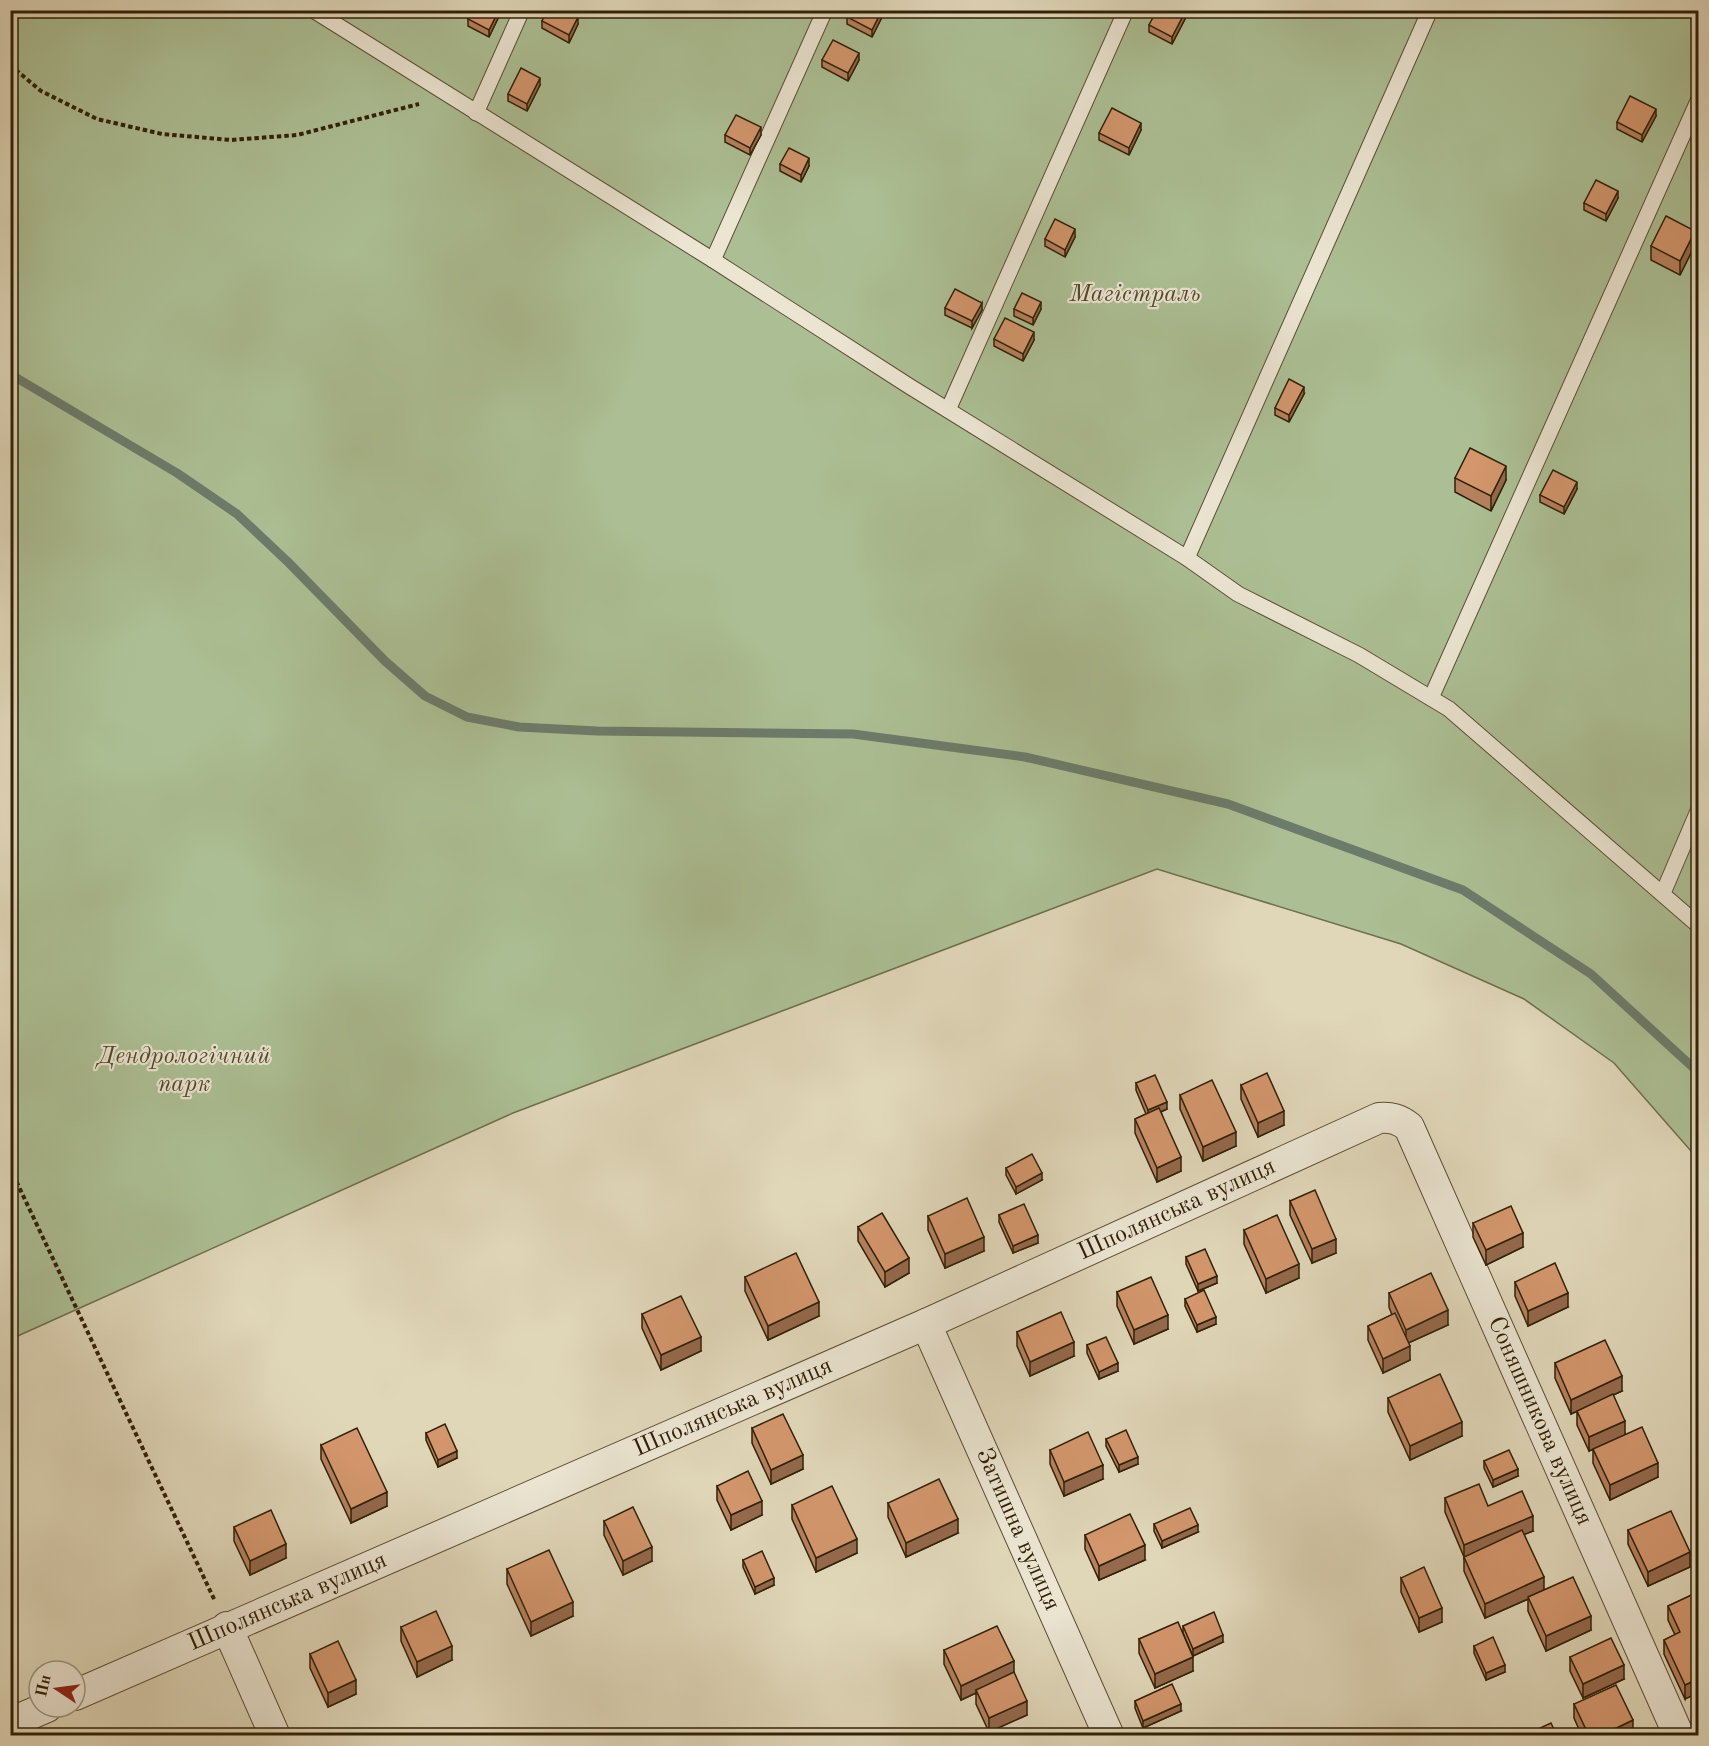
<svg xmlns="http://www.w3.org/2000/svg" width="1709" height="1746" viewBox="0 0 1709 1746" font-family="'Old Standard TT',serif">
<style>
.green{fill:#acbf94;stroke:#6e704e;stroke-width:1.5}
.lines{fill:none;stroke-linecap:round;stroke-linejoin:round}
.stream{stroke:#6c7c6b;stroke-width:9}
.service-casing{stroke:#5d4e34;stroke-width:17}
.minor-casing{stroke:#5d4e34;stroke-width:32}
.path{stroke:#312007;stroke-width:4;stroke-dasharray:4.5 3;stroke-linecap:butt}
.service{stroke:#ebe5d2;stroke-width:15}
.minor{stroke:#ebe5d2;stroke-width:30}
.wall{fill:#b5815e;stroke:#312007;stroke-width:1.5}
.shaded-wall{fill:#94694c;stroke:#312007;stroke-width:1.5}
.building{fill:#d3966d;stroke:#312007;stroke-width:1.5}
.labels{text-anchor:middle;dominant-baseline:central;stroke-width:4.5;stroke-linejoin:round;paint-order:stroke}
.park-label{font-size:24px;font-style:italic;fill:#50482a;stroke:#ebe5d2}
.street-label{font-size:24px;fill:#312007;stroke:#ebe5d2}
</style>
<rect width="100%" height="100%" fill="#e0d7b9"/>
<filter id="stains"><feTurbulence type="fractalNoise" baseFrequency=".00333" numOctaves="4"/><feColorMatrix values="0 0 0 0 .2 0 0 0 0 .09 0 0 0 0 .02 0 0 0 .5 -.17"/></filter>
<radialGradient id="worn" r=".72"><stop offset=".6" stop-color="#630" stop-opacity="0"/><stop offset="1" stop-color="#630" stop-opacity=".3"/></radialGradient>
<!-- green -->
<path class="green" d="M10,11H1698V1159L1614,1063L1524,999L1401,944L1157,869L513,1113L11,1339Z"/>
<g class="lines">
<!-- stream -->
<path class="stream" d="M10,374L177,473L237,514L288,562L385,661L425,696L467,717L519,727L597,731L853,734L1025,757L1228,804L1463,890L1591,974L1698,1072"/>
<defs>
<g id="service">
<path d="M313,10L713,260L909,386L1187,558L1238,594L1359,655L1449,709L1698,925"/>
<path d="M476,113L522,10"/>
<path d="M713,260L825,10"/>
<path d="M948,410L1126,10"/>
<path d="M1187,558L1430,10"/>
<path d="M1431,698L1698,101"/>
<path d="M1663,893L1698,811"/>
</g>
<g id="minor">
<path id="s1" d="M926,1324L1109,1736"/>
<path d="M227,1627L275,1736"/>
<path id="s2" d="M75,1695L926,1324L1379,1118C1391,1117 1399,1119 1409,1127L1679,1736"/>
<path d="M10,1723L47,1707"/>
</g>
</defs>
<!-- service casing -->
<use href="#service" class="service-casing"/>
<!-- minor casing -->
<use href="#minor" class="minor-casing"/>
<!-- path -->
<g class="path">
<path d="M10,65L41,91L97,119L162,134L231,140L297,135L419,104"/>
<path d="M10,1168L215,1601"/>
</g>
<!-- service -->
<use href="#service" class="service"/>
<!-- minor -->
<use href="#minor" class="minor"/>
</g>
<!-- wall -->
<g class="wall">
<path d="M472,10H502L489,37L468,26V19Z"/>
<path d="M847,17H882L872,37L847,24Z"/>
<path d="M1185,19L1172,44L1149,32V25Z"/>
<path d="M542,21L578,24L569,43L542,28Z"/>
<path d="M822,60H859L848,81L822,67Z"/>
<path d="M540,85L527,111L508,101V94Z"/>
<path d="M1656,116L1642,142L1617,129V122Z"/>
<path d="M1141,130L1129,155L1099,140V133Z"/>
<path d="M725,135H761L750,155L725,142Z"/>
<path d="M780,164L809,166L801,182L780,171Z"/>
<path d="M1618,198L1606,221L1584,210V203Z"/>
<path d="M1075,237L1065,257L1045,246V239Z"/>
<path d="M1695,245L1680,275L1651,260V246Z"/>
<path d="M945,308L982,310L972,328L945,315Z"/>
<path d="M1014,309H1041L1033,325L1014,316Z"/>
<path d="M994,339L1034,340L1023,361L994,346Z"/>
<path d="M1304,394L1289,422L1275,415V408Z"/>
<path d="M1455,478L1506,480L1491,511L1455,492Z"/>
<path d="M1577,489L1564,514L1540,502V495Z"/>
<path d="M1136,1083L1167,1109L1161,1112L1181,1171L1157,1182L1135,1133V1119L1146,1114L1136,1090Z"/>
<path d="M1241,1085L1284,1125L1258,1137L1241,1099Z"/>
<path d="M1180,1095L1236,1146L1203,1161L1180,1109Z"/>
<path d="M1006,1168L1042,1180L1016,1194L1006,1175Z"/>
<path d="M1290,1201L1336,1253L1312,1263L1290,1215Z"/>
<path d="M999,1215L1038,1243L1013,1253L999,1222Z"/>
<path d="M928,1216L984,1251L945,1268L928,1230Z"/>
<path d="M1473,1223L1523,1247L1486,1265L1473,1237Z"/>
<path d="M858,1227L909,1273L885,1287L858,1241Z"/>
<path d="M1244,1230L1299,1278L1266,1293L1244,1244Z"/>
<path d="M1186,1257L1217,1283L1198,1291L1186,1264Z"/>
<path d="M745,1277L819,1316L768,1340L745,1291Z"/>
<path d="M1515,1282L1568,1307L1528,1326L1515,1296Z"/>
<path d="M1117,1292L1168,1329L1134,1344L1117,1306Z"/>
<path d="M1389,1293L1448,1325L1408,1343L1410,1360L1383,1373L1368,1340V1326L1392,1315L1389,1307Z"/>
<path d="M1185,1299L1216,1324L1197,1332L1185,1306Z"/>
<path d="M642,1314L701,1351L661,1370L642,1328Z"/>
<path d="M1017,1332L1074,1356L1030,1376L1017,1346Z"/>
<path d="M1087,1345L1118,1371L1099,1379L1087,1353Z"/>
<path d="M1555,1363L1622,1391L1613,1395L1625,1434L1658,1477L1610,1500L1593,1463V1449L1589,1451L1577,1425V1411L1571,1414L1555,1378Z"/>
<path d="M1388,1398L1462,1436L1410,1460L1388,1412Z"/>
<path d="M752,1428L803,1469L771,1484L752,1443Z"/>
<path d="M426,1433L457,1458L438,1467L426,1440Z"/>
<path d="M1106,1439L1138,1464L1119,1472L1106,1446Z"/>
<path d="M321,1445L387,1506L351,1523L321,1459Z"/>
<path d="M1050,1450L1103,1479L1064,1496L1050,1464Z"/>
<path d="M1484,1461L1518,1476L1493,1487L1484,1468Z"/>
<path d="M717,1486L762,1515L731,1530L717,1500Z"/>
<path d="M1445,1498L1488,1506L1533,1531L1524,1534L1544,1590L1591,1630L1546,1651L1528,1611V1599L1485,1618L1464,1571V1557L1445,1512Z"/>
<path d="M888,1503L958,1533L906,1557L888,1517Z"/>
<path d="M792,1505L857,1553L816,1572L792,1519Z"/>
<path d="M604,1521L652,1561L623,1575L604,1535Z"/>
<path d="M1154,1524L1198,1532L1162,1548L1154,1531Z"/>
<path d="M234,1527L286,1558L250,1575L234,1541Z"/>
<path d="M1628,1530L1690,1567L1648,1586L1628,1544Z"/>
<path d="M1085,1535L1145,1560L1099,1580L1085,1549Z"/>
<path d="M743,1560L774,1585L755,1594L743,1567Z"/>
<path d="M507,1569L573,1616L531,1636L507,1584Z"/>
<path d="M1401,1578L1442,1622L1419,1632L1401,1592Z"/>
<path d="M1698,1592L1685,1699L1664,1654V1640L1675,1635L1668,1620V1606Z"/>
<path d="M1183,1626L1223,1642L1193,1656L1183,1633Z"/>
<path d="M401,1627L452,1660L417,1677L401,1641Z"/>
<path d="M1139,1639L1193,1671L1155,1688L1139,1653Z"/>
<path d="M1474,1646L1505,1672L1486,1680L1474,1653Z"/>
<path d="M944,1650L1014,1673L1027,1715L989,1732L976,1704V1693L961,1700L944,1664Z"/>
<path d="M310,1654L356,1694L328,1707L310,1668Z"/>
<path d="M1570,1657L1624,1679L1583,1698L1570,1671Z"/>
<path d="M1135,1701L1181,1711L1143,1728L1135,1708Z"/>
<path d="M1574,1704L1633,1735L1631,1736H1582L1574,1718Z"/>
</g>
<!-- shaded-wall -->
<g class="shaded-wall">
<path d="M499,10H502L489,37V30Z"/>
<path d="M882,10V17L872,37V30Z"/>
<path d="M1185,12V19L1172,44V37Z"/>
<path d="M578,17V24L569,43V35Z"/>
<path d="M859,53V60L848,81V73Z"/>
<path d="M540,78V85L527,111V104Z"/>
<path d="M1656,109V116L1642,142V135Z"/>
<path d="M1141,123V130L1129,155V148Z"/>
<path d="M761,127V135L750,155V148Z"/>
<path d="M809,158V166L801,182V175Z"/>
<path d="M1618,191V198L1606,221V214Z"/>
<path d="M1075,229V237L1065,257V250Z"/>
<path d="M1695,231V245L1680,275V261Z"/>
<path d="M1041,302V309L1033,325V318Z"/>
<path d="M982,303V310L972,328V321Z"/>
<path d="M1034,332V340L1023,361V354Z"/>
<path d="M1304,387V394L1289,422V415Z"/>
<path d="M1506,466V480L1491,511V496Z"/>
<path d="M1577,482V489L1564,514V507Z"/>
<path d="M1167,1102V1109L1148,1117V1110Z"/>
<path d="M1284,1111V1125L1258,1137V1123Z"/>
<path d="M1236,1132V1146L1203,1161V1147Z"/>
<path d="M1181,1157V1171L1157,1182V1168Z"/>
<path d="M1042,1173V1180L1016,1194V1187Z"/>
<path d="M1523,1233V1247L1486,1265V1250Z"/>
<path d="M1038,1235V1243L1013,1253V1246Z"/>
<path d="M984,1237V1251L945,1268V1254Z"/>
<path d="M1336,1239V1253L1312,1263V1249Z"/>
<path d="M909,1258V1273L885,1287V1272Z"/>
<path d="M1299,1264V1278L1266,1293V1279Z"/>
<path d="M1217,1276V1283L1198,1291V1284Z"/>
<path d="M1568,1293V1307L1528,1326V1311Z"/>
<path d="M819,1302V1316L768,1340V1326Z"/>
<path d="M1448,1310V1325L1406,1344V1330Z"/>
<path d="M1168,1315V1329L1134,1344V1330Z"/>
<path d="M1216,1317V1324L1197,1332V1325Z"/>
<path d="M701,1337V1351L661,1370V1355Z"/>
<path d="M1074,1342V1356L1030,1376V1362Z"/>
<path d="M1410,1346V1360L1383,1373V1359Z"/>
<path d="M1118,1363V1371L1099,1379V1372Z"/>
<path d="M1622,1376V1391L1571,1414V1400Z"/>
<path d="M1625,1421V1435L1589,1451V1437Z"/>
<path d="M1462,1422V1436L1410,1460V1446Z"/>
<path d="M457,1451V1458L438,1467V1460Z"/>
<path d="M803,1455V1469L771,1484V1470Z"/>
<path d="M1138,1457V1464L1119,1472V1465Z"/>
<path d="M1658,1463V1477L1610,1500V1485Z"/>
<path d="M1103,1465V1479L1064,1496V1482Z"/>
<path d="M1518,1469V1476L1493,1487V1480Z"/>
<path d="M387,1492V1506L351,1523V1509Z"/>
<path d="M762,1501V1515L731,1530V1515Z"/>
<path d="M1533,1516V1531L1464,1559V1545Z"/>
<path d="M958,1519V1533L906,1557V1543Z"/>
<path d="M1198,1525V1532L1162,1548V1541Z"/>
<path d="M857,1539V1553L816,1572V1558Z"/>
<path d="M286,1544V1558L250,1575V1561Z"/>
<path d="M1145,1545V1560L1099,1580V1566Z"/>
<path d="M652,1547V1561L623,1575V1561Z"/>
<path d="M1690,1552V1567L1648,1586V1572Z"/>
<path d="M1544,1577V1592L1485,1618V1604Z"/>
<path d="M774,1578V1585L755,1594V1587Z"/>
<path d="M573,1602V1616L531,1636V1622Z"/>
<path d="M1442,1608V1622L1419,1632V1618Z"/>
<path d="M1591,1616V1630L1546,1651V1636Z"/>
<path d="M1223,1635V1642L1193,1656V1649Z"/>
<path d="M452,1646V1660L417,1677V1662Z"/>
<path d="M1193,1657V1671L1155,1688V1674Z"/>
<path d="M1014,1661V1675L976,1690V1693L961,1700V1686Z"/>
<path d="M1505,1665V1672L1486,1680V1673Z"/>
<path d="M1624,1665V1679L1583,1698V1684Z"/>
<path d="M1698,1679V1693L1685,1699V1685Z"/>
<path d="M356,1680V1694L328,1707V1693Z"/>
<path d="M1027,1701V1715L989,1732V1718Z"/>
<path d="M1181,1704V1711L1143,1728V1721Z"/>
<path d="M1633,1720V1735L1631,1736H1600Z"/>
</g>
<!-- building -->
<g class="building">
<path d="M472,10H499L489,30L468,19Z"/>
<path d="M547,10H566L578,17L569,35L542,21Z"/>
<path d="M850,10H882L872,30L847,17Z"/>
<path d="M1157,10H1183L1185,12L1172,37L1149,25Z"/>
<path d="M833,40L859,53L848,73L822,60Z"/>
<path d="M521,68L540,78L527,104L508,94Z"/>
<path d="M1630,96L1656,109L1642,135L1617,122Z"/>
<path d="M1112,108L1141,123L1129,148L1099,133Z"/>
<path d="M736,115L761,127L750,148L725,135Z"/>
<path d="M789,148L809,158L801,175L780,164Z"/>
<path d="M1596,180L1618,191L1606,214L1584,203Z"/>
<path d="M1666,216L1695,231L1680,261L1651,246Z"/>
<path d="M1055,219L1075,229L1065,250L1045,239Z"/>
<path d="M955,289L982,303L972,321L945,308Z"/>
<path d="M1022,293L1041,302L1033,318L1014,309Z"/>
<path d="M1005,318L1034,332L1023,354L994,339Z"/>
<path d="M1289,379L1304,387L1289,415L1275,408Z"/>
<path d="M1470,448L1506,466L1491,496L1455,478Z"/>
<path d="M1553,470L1577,482L1564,507L1540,495Z"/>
<path d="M1267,1073L1284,1111L1258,1123L1241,1085Z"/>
<path d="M1155,1075L1167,1102L1148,1110L1136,1083Z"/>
<path d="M1212,1080L1236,1132L1203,1147L1180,1095Z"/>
<path d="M1159,1108L1181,1157L1157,1168L1135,1119Z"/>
<path d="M1032,1154L1042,1173L1016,1187L1006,1168Z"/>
<path d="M1315,1190L1336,1239L1312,1249L1290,1201Z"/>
<path d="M967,1198L984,1237L945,1254L928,1216Z"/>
<path d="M1024,1204L1038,1235L1013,1246L999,1215Z"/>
<path d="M1511,1206L1523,1233L1486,1250L1473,1223Z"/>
<path d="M882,1213L909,1258L885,1272L858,1227Z"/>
<path d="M1277,1215L1299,1264L1266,1279L1244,1230Z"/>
<path d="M1205,1249L1217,1276L1198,1284L1186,1257Z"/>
<path d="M796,1253L819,1302L768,1326L745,1277Z"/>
<path d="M1555,1263L1568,1293L1528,1311L1515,1282Z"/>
<path d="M1431,1273L1448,1310L1406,1330L1389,1293Z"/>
<path d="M1151,1277L1168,1315L1134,1330L1117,1292Z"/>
<path d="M1204,1290L1216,1317L1197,1325L1185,1299Z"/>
<path d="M681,1296L701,1337L661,1355L642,1314Z"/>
<path d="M1061,1312L1074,1342L1030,1362L1017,1332Z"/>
<path d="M1395,1313L1410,1346L1383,1359L1368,1326Z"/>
<path d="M1106,1337L1118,1363L1099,1372L1087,1345Z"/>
<path d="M1605,1340L1622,1376L1571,1400L1555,1363Z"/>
<path d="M1440,1374L1462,1422L1410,1446L1388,1398Z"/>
<path d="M1613,1394L1625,1421L1589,1437L1577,1411Z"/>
<path d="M783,1414L803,1455L771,1470L752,1428Z"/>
<path d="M445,1424L457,1451L438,1460L426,1433Z"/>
<path d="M1642,1427L1658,1463L1610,1485L1593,1449Z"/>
<path d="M357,1428L387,1492L351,1509L321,1445Z"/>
<path d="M1126,1430L1138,1457L1119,1465L1106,1439Z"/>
<path d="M1088,1432L1103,1465L1064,1482L1050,1450Z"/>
<path d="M1509,1450L1518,1469L1493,1480L1484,1461Z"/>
<path d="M748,1471L762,1501L731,1515L717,1486Z"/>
<path d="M939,1479L958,1519L906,1543L888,1503Z"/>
<path d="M1479,1484L1488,1506L1522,1491L1533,1516L1464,1545L1445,1498Z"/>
<path d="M832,1486L857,1539L816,1558L792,1505Z"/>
<path d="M633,1507L652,1547L623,1561L604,1521Z"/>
<path d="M1190,1508L1198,1525L1162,1541L1154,1524Z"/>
<path d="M271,1510L286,1544L250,1561L234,1527Z"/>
<path d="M1671,1511L1690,1552L1648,1572L1628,1530Z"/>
<path d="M1130,1514L1145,1545L1099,1566L1085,1535Z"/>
<path d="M1522,1530L1544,1577L1485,1604L1464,1557Z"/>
<path d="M549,1550L573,1602L531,1622L507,1569Z"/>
<path d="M762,1551L774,1578L755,1587L743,1560Z"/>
<path d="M1424,1567L1442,1608L1419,1618L1401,1578Z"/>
<path d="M1573,1577L1591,1616L1546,1636L1528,1597Z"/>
<path d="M1698,1592V1679L1685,1685L1664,1640L1680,1632L1668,1606Z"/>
<path d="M436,1611L452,1646L417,1662L401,1627Z"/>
<path d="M1214,1612L1223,1635L1193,1649L1183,1626Z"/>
<path d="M1178,1622L1193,1657L1155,1674L1139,1639Z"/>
<path d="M997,1626L1014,1661L961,1686L944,1650Z"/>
<path d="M1493,1637L1505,1665L1486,1673L1474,1646Z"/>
<path d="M1611,1638L1624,1665L1583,1684L1570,1657Z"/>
<path d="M338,1641L356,1680L328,1693L310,1654Z"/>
<path d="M1014,1672L1027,1701L989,1718L976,1690Z"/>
<path d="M1172,1684L1181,1704L1143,1721L1135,1701Z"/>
<path d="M1616,1685L1633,1720L1600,1736H1589L1574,1704Z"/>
<path d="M1551,1723L1557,1736H1525V1735Z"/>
</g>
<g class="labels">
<!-- park labels -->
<g class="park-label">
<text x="1135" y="295">Магістраль</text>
<text x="184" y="1057">Дендрологічний<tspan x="184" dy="28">парк</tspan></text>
</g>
<!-- street labels -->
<g class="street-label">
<text stroke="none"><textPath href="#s2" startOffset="1204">Шполянська вулиця</textPath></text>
<text stroke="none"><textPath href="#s2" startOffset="718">Шполянська вулиця</textPath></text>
<text stroke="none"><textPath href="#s2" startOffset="1780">Соняшникова вулиця</textPath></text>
<text stroke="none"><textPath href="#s1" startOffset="225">Затишна вулиця</textPath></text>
<text stroke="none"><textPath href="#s2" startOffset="232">Шполянська вулиця</textPath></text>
</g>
</g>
<!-- margin -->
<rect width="1709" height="1746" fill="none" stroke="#e0d7b9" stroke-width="36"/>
<rect x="12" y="12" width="1685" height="1722" fill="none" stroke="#312007" stroke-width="3"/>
<rect x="18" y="18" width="1673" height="1710" fill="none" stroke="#312007" stroke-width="1.5"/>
<!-- north arrow -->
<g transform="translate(57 1689) rotate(283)"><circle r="28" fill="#ebe5d2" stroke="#a19681" stroke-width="1.5"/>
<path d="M0-4.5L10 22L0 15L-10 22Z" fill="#8f2418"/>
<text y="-9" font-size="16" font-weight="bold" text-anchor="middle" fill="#312007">Пн</text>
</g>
<rect width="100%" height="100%" filter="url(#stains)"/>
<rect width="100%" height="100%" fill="url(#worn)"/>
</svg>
